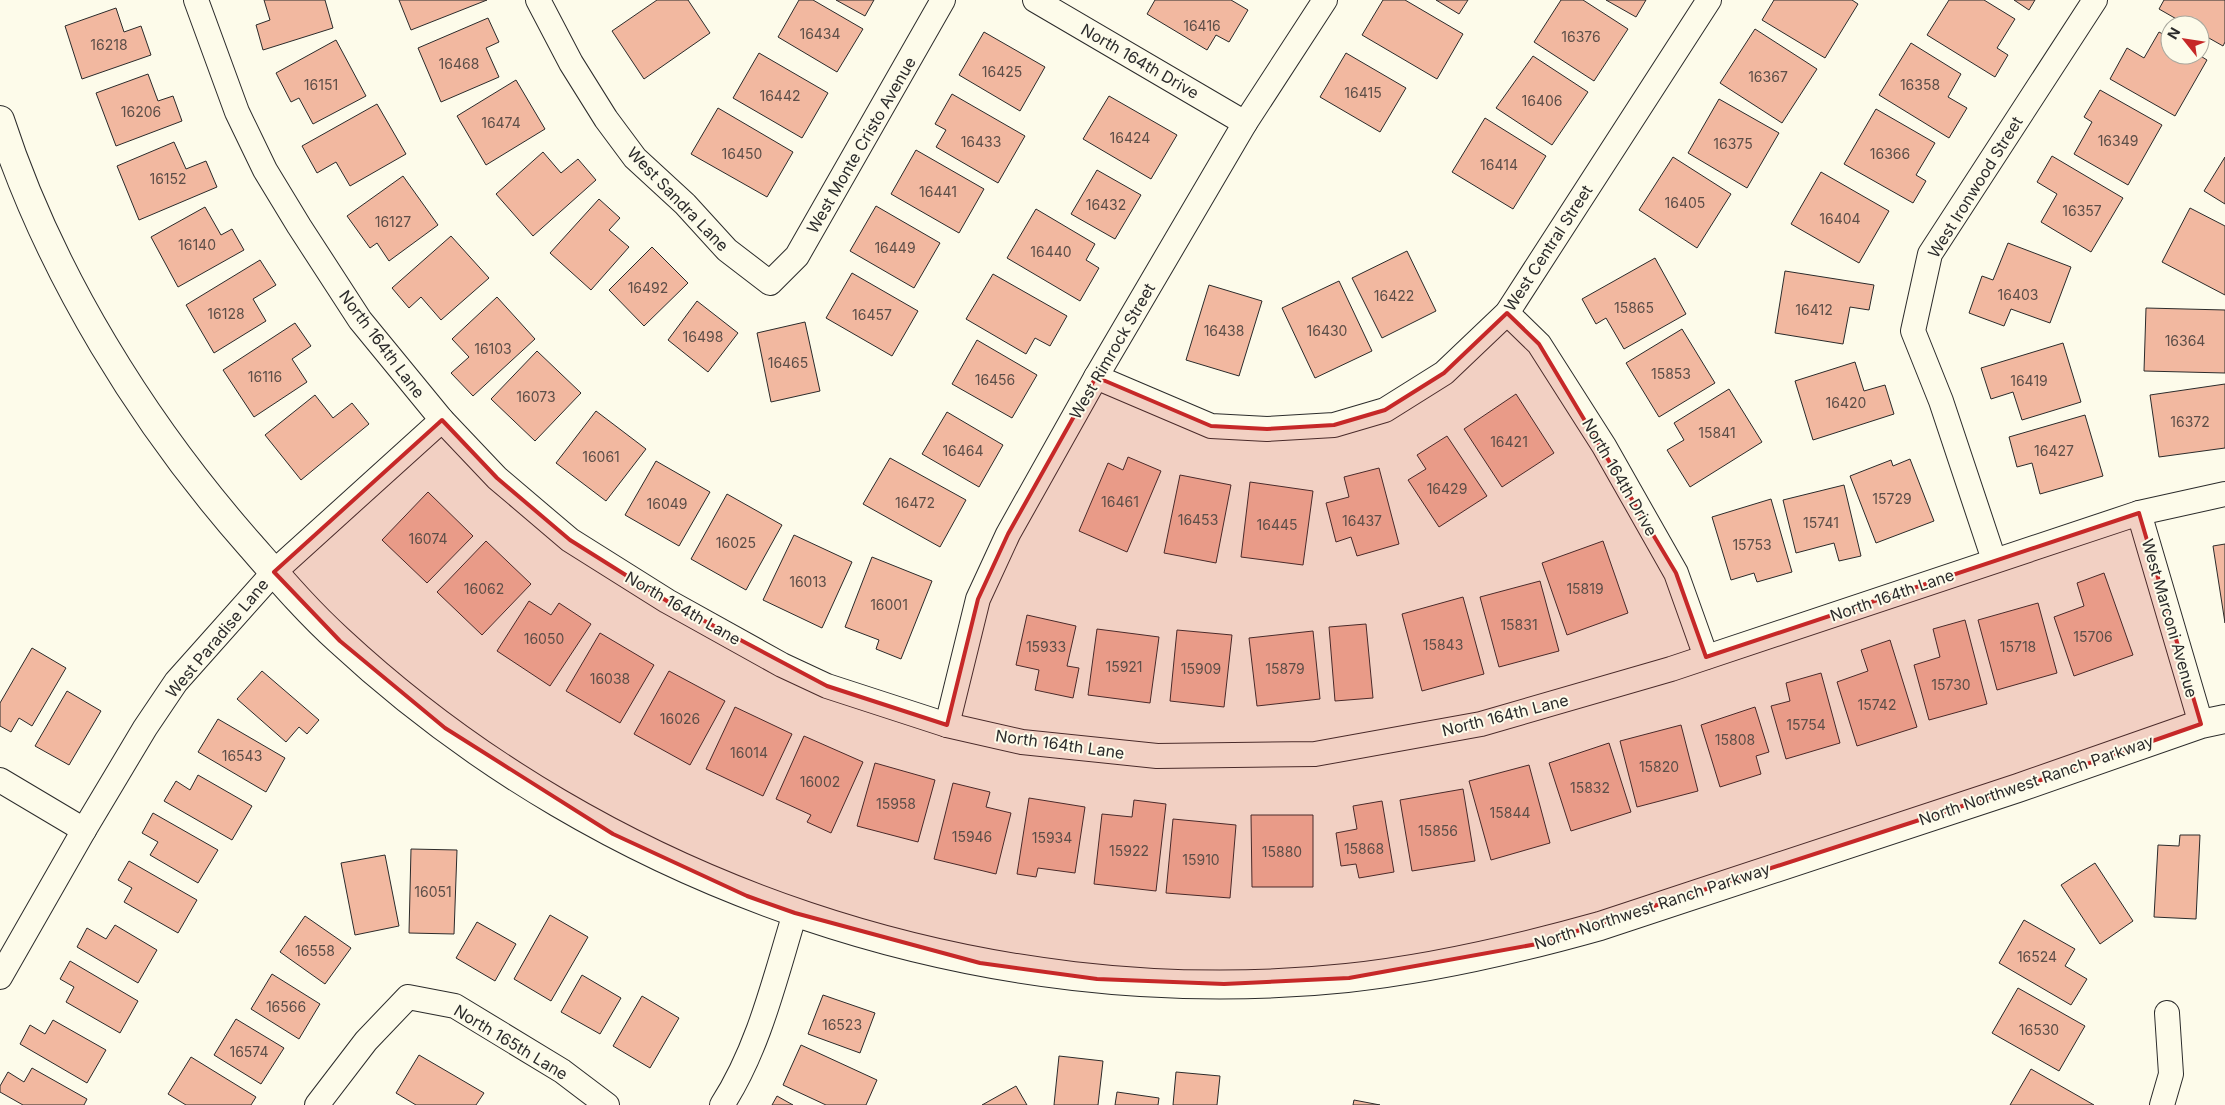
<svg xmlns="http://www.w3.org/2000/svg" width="2225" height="1105" viewBox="0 0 2225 1105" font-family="Inter,sans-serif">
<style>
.building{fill:#f2b8a0;stroke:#2b2b2b}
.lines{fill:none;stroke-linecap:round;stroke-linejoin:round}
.street-casing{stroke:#2b2b2b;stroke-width:26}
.secondary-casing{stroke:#2b2b2b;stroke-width:30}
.street{stroke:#fdfbea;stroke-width:24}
.secondary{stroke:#fdfbea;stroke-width:28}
.marked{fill:#c62828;fill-opacity:0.2;stroke:#c62828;stroke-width:4;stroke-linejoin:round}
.labels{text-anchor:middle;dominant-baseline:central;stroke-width:4;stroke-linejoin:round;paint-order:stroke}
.number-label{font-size:14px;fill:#5d4e48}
.street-label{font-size:16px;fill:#2b2b2b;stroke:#fdfbea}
</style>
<rect width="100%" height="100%" fill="#fdfbea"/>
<!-- building -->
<g class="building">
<path d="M264,0H325L333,28L263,50L256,25L270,20Z"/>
<path d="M399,0H487L411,30Z"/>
<path d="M657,0H688L710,33L644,79L612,31Z"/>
<path d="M799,0H813L863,29L837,72L778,37Z"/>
<path d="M836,0H874L865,16Z"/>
<path d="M1155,0H1231L1248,10L1229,42L1216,35L1207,50L1147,14Z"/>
<path d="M1383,0H1405L1463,34L1437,79L1362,35Z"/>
<path d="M1436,0H1468L1459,14Z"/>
<path d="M1561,0H1583L1628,29L1594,81L1534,42Z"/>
<path d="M1606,0H1646L1636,17Z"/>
<path d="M1774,0H1852L1858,4L1825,58L1762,20Z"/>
<path d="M1949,0H1984L2015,19L1997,48L2008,55L1995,77L1927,35Z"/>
<path d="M2014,0H2035L2029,10Z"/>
<path d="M2164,0H2225V42L2223,46L2200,33V25H2187L2159,9Z"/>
<path d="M116,8L124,32L141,26L151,55L82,79L65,26Z"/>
<path d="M488,18L499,42L486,48L499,77L441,102L418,48Z"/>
<path d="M1755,29L1817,69L1782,123L1720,83Z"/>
<path d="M984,32L1045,67L1020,111L959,75Z"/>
<path d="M2159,32L2170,38V55H2199L2207,60L2175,116L2110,79L2127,48L2144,58Z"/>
<path d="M336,40L366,96L313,124L299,98L291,102L276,73Z"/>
<path d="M1911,43L1961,74L1948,97L1967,108L1949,138L1879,95Z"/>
<path d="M759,53L828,93L802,138L733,98Z"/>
<path d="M1346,53L1406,88L1380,132L1320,97Z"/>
<path d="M1533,56L1588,92L1552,145L1496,108Z"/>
<path d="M148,74L158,101L173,96L182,121L116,146L96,93Z"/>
<path d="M516,80L545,129L486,165L457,116Z"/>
<path d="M2100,90L2162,125L2128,185L2074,154L2092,122L2084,117Z"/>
<path d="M952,94L1025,136L998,183L936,147L946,130L935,124Z"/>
<path d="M1109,96L1177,135L1151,179L1083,139Z"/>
<path d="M1719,99L1779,133L1747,188L1688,153Z"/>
<path d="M377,104L406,154L350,186L336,162L317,173L302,146Z"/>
<path d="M718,108L793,152L767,197L691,154Z"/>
<path d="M1876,109L1935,143L1916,175L1926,181L1913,203L1844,164Z"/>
<path d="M1485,118L1546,156L1513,209L1452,172Z"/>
<path d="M174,142L186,169L206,161L217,187L139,220L117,166Z"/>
<path d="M916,150L984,189L959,233L891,194Z"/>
<path d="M543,152L561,173L578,159L596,180L533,236L496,194Z"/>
<path d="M2052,156L2123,198L2091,252L2041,222L2057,194L2037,182Z"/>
<path d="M1673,157L1731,194L1697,248L1639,210Z"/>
<path d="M2225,157V204L2204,191Z"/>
<path d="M1097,170L1141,195L1115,239L1071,214Z"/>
<path d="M1821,172L1889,211L1859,263L1791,224Z"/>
<path d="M403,176L438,225L389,261L377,243L370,248L347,216Z"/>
<path d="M599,199L620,218L609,230L629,247L591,290L550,253Z"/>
<path d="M876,206L940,243L914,288L850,251Z"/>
<path d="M205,207L221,235L232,229L244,250L178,287L151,237Z"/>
<path d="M2190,208L2225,226V295L2162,262Z"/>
<path d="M1036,209L1095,244L1086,260L1099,268L1080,301L1007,258Z"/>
<path d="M451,236L489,278L441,320L421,297L409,308L392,288Z"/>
<path d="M2008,243L2071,267L2050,323L2011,309L2004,326L1969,313L1982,276L1993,280Z"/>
<path d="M652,247L688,283L644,326L609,290Z"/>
<path d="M1407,251L1436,311L1382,338L1352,278Z"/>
<path d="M1655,258L1686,314L1624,349L1606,318L1596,324L1582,299Z"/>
<path d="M260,260L276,285L253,299L266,321L214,353L186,305Z"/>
<path d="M1785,271L1874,285L1869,310L1850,307L1843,344L1775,333Z"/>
<path d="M852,273L918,311L892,356L826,318Z"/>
<path d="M993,274L1067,316L1050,346L1035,338L1026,354L966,319Z"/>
<path d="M1339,281L1372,351L1315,378L1282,308Z"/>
<path d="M1209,285L1262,301L1239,376L1186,360Z"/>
<path d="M497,297L535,339L473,396L451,373L469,357L452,339Z"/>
<path d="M697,301L738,333L708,372L668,340Z"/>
<path d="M2146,308L2225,310V373L2144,371Z"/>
<path d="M805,322L820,391L771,402L757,333Z"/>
<path d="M295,323L311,346L292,359L307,382L254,417L223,370Z"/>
<path d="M1682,329L1715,383L1659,417L1626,363Z"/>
<path d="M977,340L1037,375L1012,418L952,384Z"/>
<path d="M2063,343L2081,402L2022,420L2013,392L1991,399L1981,368Z"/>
<path d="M537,351L581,393L535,441L491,399Z"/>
<path d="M1855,362L1864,391L1885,385L1894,414L1813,440L1795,381Z"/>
<path d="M2225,384V448L2159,457L2150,395Z"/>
<path d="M1729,389L1762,442L1690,487L1667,450L1684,440L1674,423Z"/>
<path d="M1516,394L1554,453L1502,487L1464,429Z"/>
<path d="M315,395L333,418L352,403L369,424L301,480L265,435Z"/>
<path d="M596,411L646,449L606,501L556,463Z"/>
<path d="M947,412L1003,445L979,487L922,454Z"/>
<path d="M2085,415L2103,476L2040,494L2032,463L2017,467L2009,437Z"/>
<path d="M1447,436L1487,496L1439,527L1408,480L1426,469L1417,455Z"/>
<path d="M1128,457L1161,471L1127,552L1079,531L1108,463L1123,470Z"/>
<path d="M890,458L966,500L940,547L863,504Z"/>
<path d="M1910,459L1934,521L1876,543L1850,476L1891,460L1893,466Z"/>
<path d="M656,461L710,492L679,546L625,515Z"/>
<path d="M1379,468L1399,544L1357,556L1351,537L1336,542L1326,503L1349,497L1344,477Z"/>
<path d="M1180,475L1231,485L1216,563L1164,553Z"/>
<path d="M1250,482L1313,491L1303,565L1241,557Z"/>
<path d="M1844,485L1861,556L1839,561L1834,543L1796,553L1783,500Z"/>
<path d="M428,492L473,536L427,583L382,540Z"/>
<path d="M727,494L782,525L746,590L691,559Z"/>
<path d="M1771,499L1792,572L1757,582L1754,573L1731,580L1712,517Z"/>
<path d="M794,535L852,562L822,628L763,600Z"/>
<path d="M486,541L531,584L482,635L437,592Z"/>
<path d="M1603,541L1628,613L1567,635L1542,563Z"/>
<path d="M2225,544V623L2213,546Z"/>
<path d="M872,557L932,581L901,659L876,649L879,640L845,627Z"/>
<path d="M2104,573L2133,655L2074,676L2054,617L2084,606L2077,583Z"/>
<path d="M1540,581L1559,651L1499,667L1480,597Z"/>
<path d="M1463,597L1484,674L1422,691L1402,614Z"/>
<path d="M529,601L551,615L559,603L591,624L550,686L497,651Z"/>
<path d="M2038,603L2057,673L1997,690L1978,620Z"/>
<path d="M1027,615L1076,626L1067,666L1079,668L1073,698L1035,690L1039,670L1016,665Z"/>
<path d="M1965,620L1987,704L1929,720L1914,665L1940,657L1933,629Z"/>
<path d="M1366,624L1373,698L1335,701L1329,627Z"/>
<path d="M1097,629L1159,637L1150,703L1088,695Z"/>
<path d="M1177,630L1232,635L1224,707L1170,701Z"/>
<path d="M1313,631L1320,699L1257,706L1249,638Z"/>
<path d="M600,633L654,665L620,723L566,691Z"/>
<path d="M1890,640L1917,727L1857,746L1837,682L1868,671L1861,650Z"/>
<path d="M32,648L66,668L32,726L19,718L11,732L0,726V703Z"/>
<path d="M262,671L319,720L307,734L299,727L286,742L237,699Z"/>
<path d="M669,671L725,701L690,765L634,734Z"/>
<path d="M1821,673L1840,743L1786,759L1771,706L1790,701L1786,683Z"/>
<path d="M67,691L101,711L69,765L35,746Z"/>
<path d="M735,707L792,734L763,796L706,769Z"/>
<path d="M1755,707L1769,752L1756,756L1761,774L1720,787L1701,725Z"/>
<path d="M218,719L285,758L266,792L198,752Z"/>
<path d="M1681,725L1698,791L1637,807L1620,741Z"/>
<path d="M804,736L863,762L831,833L807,822L811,815L776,799Z"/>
<path d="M1609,743L1631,812L1571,831L1549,763Z"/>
<path d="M875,763L935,780L918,842L857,826Z"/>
<path d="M1529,765L1550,843L1491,860L1469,781Z"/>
<path d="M198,775L252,806L232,840L164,801L176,781L190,790Z"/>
<path d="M953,783L990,792L986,807L1011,813L996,874L934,859Z"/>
<path d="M1463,789L1475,861L1412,871L1400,800Z"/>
<path d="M1029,798L1085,807L1075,873L1038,868L1036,877L1017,874Z"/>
<path d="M1134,800L1166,804L1156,891L1094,884L1102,814L1132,817Z"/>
<path d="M1382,801L1394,872L1359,878L1356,864L1341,866L1336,833L1357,829L1353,806Z"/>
<path d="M153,813L218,850L198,883L150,855L158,842L142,833Z"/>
<path d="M1251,815H1313V887H1252Z"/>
<path d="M1173,819L1236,825L1230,898L1166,893Z"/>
<path d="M2180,835H2200L2196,919L2154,917L2158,845L2179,846Z"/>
<path d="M411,849L457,850L454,934L409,933Z"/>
<path d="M385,855L399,926L355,935L341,863Z"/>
<path d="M129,861L197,900L178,933L124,902L132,888L118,880Z"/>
<path d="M2095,863L2133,921L2100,944L2061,885Z"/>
<path d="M550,915L588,937L551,1001L514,979Z"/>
<path d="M305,916L351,948L325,984L280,952Z"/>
<path d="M2024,920L2075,949L2065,966L2087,979L2071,1005L1999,963Z"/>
<path d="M477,922L516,944L495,981L456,958Z"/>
<path d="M115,925L157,950L138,983L77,947L87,928L106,939Z"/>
<path d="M70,961L138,1001L120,1033L66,1002L74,987L60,979Z"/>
<path d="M272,974L320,1004L299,1039L251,1009Z"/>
<path d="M582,975L621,998L600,1034L561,1012Z"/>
<path d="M2018,988L2085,1026L2059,1071L1992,1033Z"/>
<path d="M823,995L875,1013L860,1053L808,1034Z"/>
<path d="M642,996L679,1018L650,1068L613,1046Z"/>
<path d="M236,1019L284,1048L261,1084L214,1055Z"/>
<path d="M53,1020L106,1050L87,1083L20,1044L30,1025L45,1034Z"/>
<path d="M801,1045L877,1080L866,1105H826L783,1085Z"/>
<path d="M419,1055L484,1093L476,1105H416L396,1093Z"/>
<path d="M1059,1056L1103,1061L1098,1105H1054Z"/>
<path d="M191,1057L256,1097L251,1105H186L168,1094Z"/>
<path d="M32,1068L87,1099L84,1105H23L0,1092V1086L8,1072L24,1082Z"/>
<path d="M2031,1069L2094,1105H2010Z"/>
<path d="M1176,1072L1220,1076L1217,1105H1173Z"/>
<path d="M1016,1086L1027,1105H982Z"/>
<path d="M1117,1092L1159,1098L1158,1105H1115Z"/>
<path d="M777,1096L793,1105H772Z"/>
<path d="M1354,1100L1380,1105H1353Z"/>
</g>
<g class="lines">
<defs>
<g id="street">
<path d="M196,0L237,112L265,170L299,226L360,320L442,420L497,478L570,540L667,601L782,665L827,686L947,725L1022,742L1157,756L1315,754L1481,724L1671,669L2139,513L2225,494"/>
<path d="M538,0L571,63L606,119L635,158L685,204L727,250L770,283L797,256L943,0"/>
<path d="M1035,0L1245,123"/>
<path d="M1507,313L1539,344L1604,446L1676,573L1706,657"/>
<path d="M1096,377L1211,426L1267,429L1334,425L1385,410L1444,373L1507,313L1709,0"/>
<path d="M2139,513L2201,724"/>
<path d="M1994,560L1941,401L1913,331L1930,254L2095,0"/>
<path d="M947,725L978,599L1008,534L1096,377L1245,123L1325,0"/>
<path d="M0,780L84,830"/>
<path d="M0,977L84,830L145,728L176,682L274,572L442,420"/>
<path d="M317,1105L366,1041L408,997L455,1006L562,1071L607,1105"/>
<path d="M722,1105C759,1048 775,978 795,913"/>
<path d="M2162,1105L2171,1074L2167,1013"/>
</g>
<path id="secondary" d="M0,120C50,274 143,424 251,546C279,578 307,611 339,640C606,888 984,1016 1347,978C1432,969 1518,949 1600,926L2018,788L2201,724L2225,719"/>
</defs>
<!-- street casing -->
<use href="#street" class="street-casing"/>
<!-- secondary casing -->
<use href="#secondary" class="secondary-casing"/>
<!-- street -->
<use href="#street" class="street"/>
<!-- secondary -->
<use href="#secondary" class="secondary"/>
</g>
<!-- marked area -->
<path class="marked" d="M1507,313L1539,344L1676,573L1706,657L2139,513L2201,724L2018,788L1537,944L1349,978L1224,984L1097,979L980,963L795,913L747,896L613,834L445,728L340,641L274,572L442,420L497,478L570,540L667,601L827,686L947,725L978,599L1008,534L1096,377L1211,426L1267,429L1334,425L1385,410L1444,373Z"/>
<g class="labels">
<!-- number labels -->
<g class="number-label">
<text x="1202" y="25">16416</text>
<text x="820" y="33">16434</text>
<text x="1581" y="36">16376</text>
<text x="109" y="44">16218</text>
<text x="459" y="63">16468</text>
<text x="1002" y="71">16425</text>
<text x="1768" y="76">16367</text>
<text x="321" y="84">16151</text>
<text x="1920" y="84">16358</text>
<text x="1363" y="92">16415</text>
<text x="780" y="95">16442</text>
<text x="1542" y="100">16406</text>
<text x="141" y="111">16206</text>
<text x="501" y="122">16474</text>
<text x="1130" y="137">16424</text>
<text x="2118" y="140">16349</text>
<text x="981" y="141">16433</text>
<text x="1733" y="143">16375</text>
<text x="742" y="153">16450</text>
<text x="1890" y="153">16366</text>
<text x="1499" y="164">16414</text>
<text x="168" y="178">16152</text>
<text x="938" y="191">16441</text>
<text x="1685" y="202">16405</text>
<text x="1106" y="204">16432</text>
<text x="2082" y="210">16357</text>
<text x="1840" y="218">16404</text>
<text x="393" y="221">16127</text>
<text x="197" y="244">16140</text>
<text x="895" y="247">16449</text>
<text x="1051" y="251">16440</text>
<text x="648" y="287">16492</text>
<text x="2018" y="294">16403</text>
<text x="1394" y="295">16422</text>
<text x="1634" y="307">15865</text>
<text x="1814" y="309">16412</text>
<text x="226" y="313">16128</text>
<text x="872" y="314">16457</text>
<text x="1224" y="330">16438</text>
<text x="1327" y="330">16430</text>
<text x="703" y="336">16498</text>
<text x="2185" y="340">16364</text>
<text x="493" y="348">16103</text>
<text x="788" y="362">16465</text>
<text x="1671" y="373">15853</text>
<text x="265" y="376">16116</text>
<text x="995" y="379">16456</text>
<text x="2029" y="380">16419</text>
<text x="536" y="396">16073</text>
<text x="1846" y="402">16420</text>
<text x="2190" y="421">16372</text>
<text x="1717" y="432">15841</text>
<text x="1509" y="441">16421</text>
<text x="963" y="450">16464</text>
<text x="2054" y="450">16427</text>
<text x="601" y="456">16061</text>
<text x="1447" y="488">16429</text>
<text x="1892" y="498">15729</text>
<text x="1120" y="501">16461</text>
<text x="915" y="502">16472</text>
<text x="667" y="503">16049</text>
<text x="1198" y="519">16453</text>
<text x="1362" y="520">16437</text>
<text x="1821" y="522">15741</text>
<text x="1277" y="524">16445</text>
<text x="428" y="538">16074</text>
<text x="736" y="542">16025</text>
<text x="1752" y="544">15753</text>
<text x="808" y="581">16013</text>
<text x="484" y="588">16062</text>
<text x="1585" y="588">15819</text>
<text x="889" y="604">16001</text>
<text x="1519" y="624">15831</text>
<text x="2093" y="636">15706</text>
<text x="544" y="638">16050</text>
<text x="1443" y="644">15843</text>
<text x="1046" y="646">15933</text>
<text x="2018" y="646">15718</text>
<text x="1124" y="666">15921</text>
<text x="1201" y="668">15909</text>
<text x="1285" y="668">15879</text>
<text x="610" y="678">16038</text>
<text x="1951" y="684">15730</text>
<text x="1877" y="704">15742</text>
<text x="680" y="718">16026</text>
<text x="1806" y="724">15754</text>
<text x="1735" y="739">15808</text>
<text x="749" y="752">16014</text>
<text x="242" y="755">16543</text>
<text x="1659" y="766">15820</text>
<text x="820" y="781">16002</text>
<text x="1590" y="787">15832</text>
<text x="896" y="803">15958</text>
<text x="1510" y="812">15844</text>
<text x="1438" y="830">15856</text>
<text x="972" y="836">15946</text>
<text x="1052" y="837">15934</text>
<text x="1364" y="848">15868</text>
<text x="1129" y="850">15922</text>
<text x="1282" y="851">15880</text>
<text x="1201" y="859">15910</text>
<text x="433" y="891">16051</text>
<text x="315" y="950">16558</text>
<text x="2037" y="956">16524</text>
<text x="286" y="1006">16566</text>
<text x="842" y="1024">16523</text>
<text x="2039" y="1029">16530</text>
<text x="249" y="1051">16574</text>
</g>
<!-- street labels -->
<g class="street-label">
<text transform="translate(1140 61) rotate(30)">North 164th Drive</text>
<text transform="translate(861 145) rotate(-60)">West Monte Cristo Avenue</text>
<text transform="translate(1975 187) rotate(-58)">West Ironwood Street</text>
<text transform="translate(678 199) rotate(46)">West Sandra Lane</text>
<text transform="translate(1548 248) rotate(-57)">West Central Street</text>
<text transform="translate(382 344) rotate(53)">North 164th Lane</text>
<text transform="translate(1112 351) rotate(-60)">West Rimrock Street</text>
<text transform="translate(1620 477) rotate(60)">North 164th Drive</text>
<text transform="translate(1892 595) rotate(-19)">North 164th Lane</text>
<text transform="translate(683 608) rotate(30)">North 164th Lane</text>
<text transform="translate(2170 618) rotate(74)">West Marconi Avenue</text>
<text transform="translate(217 638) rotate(-50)">West Paradise Lane</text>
<text transform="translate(1505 715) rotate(-14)">North 164th Lane</text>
<text transform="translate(1060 744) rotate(8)">North 164th Lane</text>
<text transform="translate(2036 780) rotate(-19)">North Northwest Ranch Parkway</text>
<text transform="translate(1652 906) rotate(-18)">North Northwest Ranch Parkway</text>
<text transform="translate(511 1042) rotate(31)">North 165th Lane</text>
</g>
</g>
<!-- north arrow -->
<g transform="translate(2185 40) rotate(300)"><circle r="24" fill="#fdfbea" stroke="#a9a89e"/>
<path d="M0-4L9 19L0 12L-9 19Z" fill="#c62828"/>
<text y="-8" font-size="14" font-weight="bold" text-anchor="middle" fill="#2b2b2b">N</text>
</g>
</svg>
